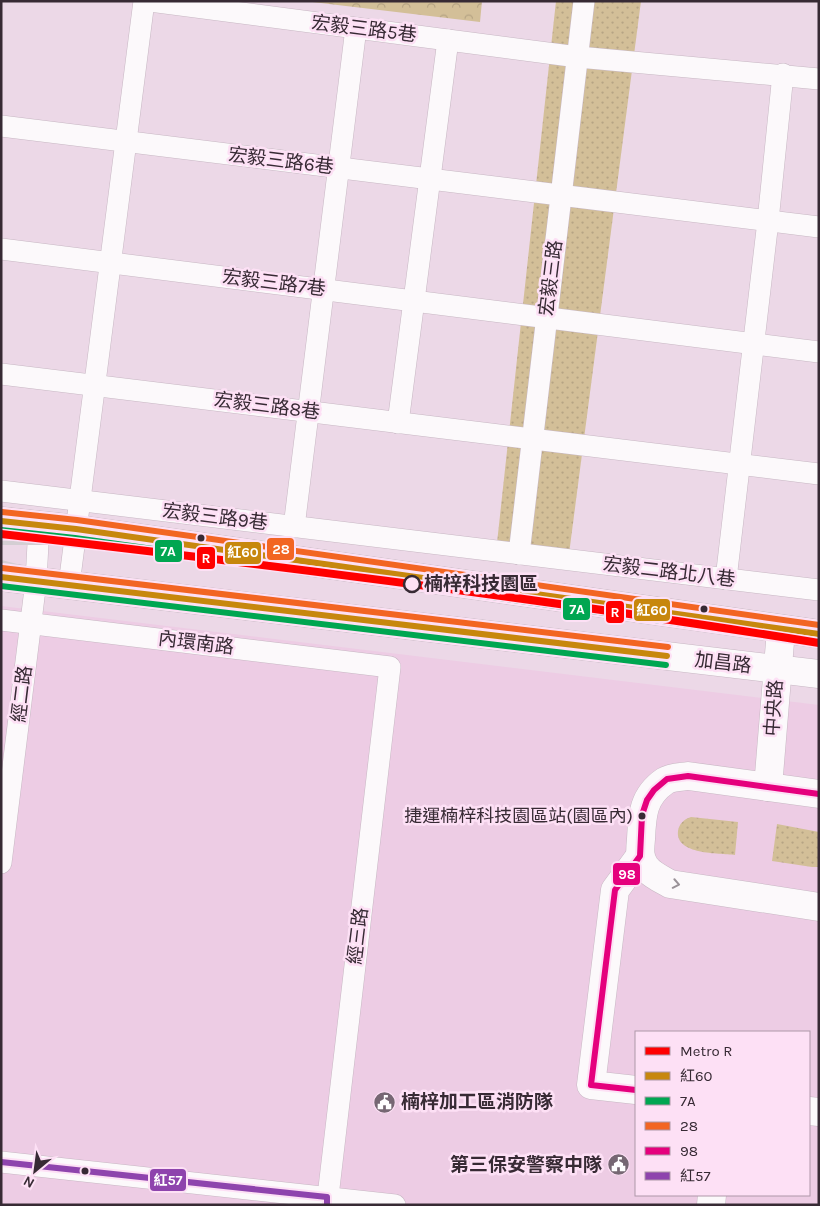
<svg xmlns="http://www.w3.org/2000/svg" width="820" height="1206" viewBox="0 0 820 1206" font-family="Karla,'Noto Sans TC',sans-serif">
<style>
.built{fill:#edcce4;fill-rule:evenodd}
.grass{fill:url(#grass-dots)}
.park{fill:url(#park-crowns)}
.lines{fill:none;stroke-linecap:round;stroke-linejoin:round}
.street-casing{stroke:#c7b7c3;stroke-width:22}
.secondary-casing{stroke:#c7b7c3;stroke-width:29}
.street{stroke:#fcf9fb;stroke-width:21}
.secondary{stroke:#fcf9fb;stroke-width:28}
.rail{stroke:#d4ced3;stroke-width:4}
.bus-1-casing{stroke:#fde0f5;stroke-width:10}
.bus-2-casing{stroke:#fde0f5;stroke-width:10}
.bus-3-casing{stroke:#fde0f5;stroke-width:10}
.bus-4-casing{stroke:#fde0f5;stroke-width:10}
.bus-5-casing{stroke:#fde0f5;stroke-width:10}
.bus-1{stroke:#c7870d;stroke-width:6}
.bus-2{stroke:#00a651;stroke-width:6}
.bus-3{stroke:#f26522;stroke-width:6}
.bus-4{stroke:#e5007d;stroke-width:6}
.bus-5{stroke:#8e44ad;stroke-width:6}
.metro-1-casing{stroke:#fde0f5;stroke-width:11}
.metro-1{stroke:#f00;stroke-width:8}
.oneway{stroke:#9a9298}
.bus-dot{fill:#372a34;stroke:#fde0f5;stroke-width:2}
.stop-dot{fill:#fde0f5;stroke:#372a34;stroke-width:2.5}
.labels{text-anchor:middle;dominant-baseline:central;stroke-width:5;stroke-linejoin:round;paint-order:stroke}
.bus-label{font-size:18px;fill:#372a34;stroke:#fde0f5;text-anchor:end}
.street-label{font-size:19px;fill:#372a34;stroke:#fde0f5}
.stop-label{font-size:19px;font-weight:bold;fill:#372a34;stroke:#fde0f5;text-anchor:start}
.poi-label{font-size:19px;font-weight:bold;fill:#372a34;stroke:#fde0f5;text-anchor:start}
.line-badge{stroke:#fde0f5;stroke-width:2}
.badge-label{font-size:14px;text-anchor:middle;font-weight:bold;fill:#fff}
</style>
<defs>
<pattern id="grass-dots" width="8" height="8" patternUnits="userSpaceOnUse" patternTransform="scale(1.25)"><rect width="8" height="8" fill="#d3bf98"/><path d="M2 2h.1M6 6h.1" fill="none" stroke="#b6a484" stroke-width="1.8" stroke-linecap="round"/></pattern>
<pattern id="park-crowns" width="20" height="18" patternUnits="userSpaceOnUse" patternTransform="scale(1.25)"><rect width="20" height="18" fill="#d3bf98"/><path d="M2 6a3 3 0 1 1 6 0M12 15a3 3 0 1 1 6 0" fill="none" stroke="#b6a484"/></pattern>
</defs>
<rect width="100%" height="100%" fill="#ecd8e7"/>
<!-- built -->
<path class="built" d="M1,606L819,705V1205H1ZM636,1032H809V1195H636Z"/>
<!-- grass -->
<g class="grass">
<path d="M556,1H641L569,554L497,543Z"/>
<path d="M691,817L738,822L735,855C719,853 675,855 678,831C679,824 684,819 691,817Z"/>
<path d="M777,824L819,832V867H812L772,861Z"/>
</g>
<!-- park -->
<path class="park" d="M304,1H482L480,22Z"/>
<g class="lines">
<defs>
<g id="street">
<path d="M150,1L578,57L819,79"/>
<path d="M1,126L819,227"/>
<path d="M1,249L819,352"/>
<path d="M1,374L819,474"/>
<path d="M398,423L448,40"/>
<path d="M1,491L819,590"/>
<path d="M294,527L356,28"/>
<path d="M519,554L584,1"/>
<path d="M726,579L768,221L783,74"/>
<path d="M69,585L144,1"/>
<path d="M1,620L390,667L327,1205"/>
<path d="M1,863L36,581L39,525"/>
<path d="M1,1162L395,1205"/>
</g>
<g id="secondary">
<path d="M1,521L76,529L819,634"/>
<path d="M1,577L819,674"/>
<path d="M768,787L781,630"/>
<path d="M819,794L688,776C681,777 671,777 665,781C643,796 642,815 641,839C640,849 639,857 645,866C650,874 661,879 670,884L819,907"/>
<path d="M636,1090L591,1085L615,890L640,856"/>
<path d="M809,1111L819,1112"/>
<path d="M711,1205L712,1195"/>
</g>
</defs>
<!-- street casing -->
<use href="#street" class="street-casing"/>
<!-- secondary casing -->
<use href="#secondary" class="secondary-casing"/>
<!-- street -->
<use href="#street" class="street"/>
<!-- secondary -->
<use href="#secondary" class="secondary"/>
<!-- rail -->
<g class="rail">
<path d="M1,543H87"/>
<path d="M1,562L87,584"/>
</g>
<defs>
<g id="bus-1">
<path d="M1,521L76,529L819,634"/>
<path d="M1,577L667,656"/>
</g>
<g id="bus-2">
<path d="M1,530L75,538L818,643"/>
<path d="M1,586L666,665"/>
</g>
<g id="bus-3">
<path d="M2,512L77,520L819,625"/>
<path d="M2,568L668,647"/>
</g>
<path id="bus-4" d="M636,1090L591,1085L615,890L640,856L642,815L647,800L654,790L667,779L688,776L819,794"/>
<path id="bus-5" d="M1,1162L327,1197V1205"/>
</defs>
<!-- bus-1 casing -->
<use href="#bus-1" class="bus-1-casing"/>
<!-- bus-2 casing -->
<use href="#bus-2" class="bus-2-casing"/>
<!-- bus-3 casing -->
<use href="#bus-3" class="bus-3-casing"/>
<!-- bus-4 casing -->
<use href="#bus-4" class="bus-4-casing"/>
<!-- bus-5 casing -->
<use href="#bus-5" class="bus-5-casing"/>
<!-- bus-1 -->
<use href="#bus-1" class="bus-1"/>
<!-- bus-2 -->
<use href="#bus-2" class="bus-2"/>
<!-- bus-3 -->
<use href="#bus-3" class="bus-3"/>
<!-- bus-4 -->
<use href="#bus-4" class="bus-4"/>
<!-- bus-5 -->
<use href="#bus-5" class="bus-5"/>
<defs>
<path id="metro-1" d="M1,534C274,565 548,599 819,643"/>
</defs>
<!-- metro-1 casing -->
<use href="#metro-1" class="metro-1-casing"/>
<!-- metro-1 -->
<use href="#metro-1" class="metro-1"/>
</g>
<!-- one-way arrows -->
<defs><path id="oneway-chevron" d="M-2-3.5L2.5 0L-2 3.5" fill="none" stroke-width="1.6" stroke-linecap="round" stroke-linejoin="round" transform="scale(1.25)"/></defs>
<use class="oneway" href="#oneway-chevron" transform="translate(676 884) rotate(11)"/>
<!-- icons -->
<defs>
<symbol id="civic-disc" viewBox="-11 -11 22 22"><circle r="9.5" fill="#766773" stroke="#fde0f5"/><path d="M-.6-6.5H3V-4.5H.6V-3L4-1V1h2V6H-6V1h2V-1L-.6-3ZM-1.2 2.5V6h2.4V2.5Z" fill="#fff"/></symbol>
</defs>
<g fill-rule="evenodd">
<use href="#civic-disc" x="372" y="1090" width="25" height="25"/>
<use href="#civic-disc" x="606" y="1152" width="25" height="25"/>
</g>
<!-- markers -->
<g class="bus-dot">
<circle cx="201" cy="538" r="4.5"/>
<circle cx="704" cy="609" r="4.5"/>
<circle cx="642" cy="816" r="4.5"/>
<circle cx="85" cy="1171" r="4.5"/>
</g>
<circle class="stop-dot" cx="412" cy="584" r="8"/>
<g class="labels">
<!-- bus labels -->
<g class="bus-label">
<text x="633" y="816">捷運楠梓科技園區站(園區內)</text>
</g>
<!-- street labels -->
<g class="street-label">
<text transform="translate(364 29) rotate(7)">宏毅三路5巷</text>
<text transform="translate(281 161) rotate(7)">宏毅三路6巷</text>
<text transform="translate(551 278) rotate(-83)">宏毅三路</text>
<text transform="translate(274 283) rotate(7)">宏毅三路7巷</text>
<text transform="translate(267 406) rotate(7)">宏毅三路8巷</text>
<text transform="translate(215 517) rotate(7)">宏毅三路9巷</text>
<text transform="translate(669 572) rotate(7)">宏毅二路北八巷</text>
<text transform="translate(196 643) rotate(7)">內環南路</text>
<text transform="translate(723 663) rotate(7)">加昌路</text>
<text transform="translate(22 694) rotate(-83)">經二路</text>
<text transform="translate(774 708) rotate(-86)">中央路</text>
<text transform="translate(358 936) rotate(-83)">經三路</text>
</g>
<!-- stop labels -->
<g class="stop-label">
<text x="424" y="584">楠梓科技園區</text>
</g>
<!-- poi labels -->
<g class="poi-label">
<text x="401" y="1102">楠梓加工區消防隊</text>
<text x="602" y="1165" text-anchor="end">第三保安警察中隊</text>
</g>
</g>
<g class="line-badge">
<rect x="266" y="537" width="29" height="24" rx="5" fill="#f26522"/>
<rect x="154" y="539" width="29" height="24" rx="5" fill="#00a651"/>
<rect x="224" y="541" width="38" height="24" rx="5" fill="#c7870d"/>
<rect x="196" y="546" width="20" height="24" rx="5" fill="#f00"/>
<rect x="562" y="597" width="29" height="24" rx="5" fill="#00a651"/>
<rect x="633" y="598" width="38" height="24" rx="5" fill="#c7870d"/>
<rect x="605" y="600" width="20" height="24" rx="5" fill="#f00"/>
<rect x="612" y="862" width="29" height="24" rx="5" fill="#e5007d"/>
<rect x="149" y="1168" width="38" height="24" rx="5" fill="#8e44ad"/>
</g>
<g class="badge-label">
<text x="281" y="554">28</text>
<text x="168" y="556">7A</text>
<text x="243" y="557">紅60</text>
<text x="206" y="563">R</text>
<text x="577" y="614">7A</text>
<text x="652" y="615">紅60</text>
<text x="615" y="617">R</text>
<text x="627" y="879">98</text>
<text x="168" y="1185">紅57</text>
</g>
<!-- border -->
<rect width="820" height="1206" fill="none" stroke="#372a34" stroke-width="5"/>
<!-- legend -->
<rect x="635" y="1031" width="175" height="165" fill="#fde0f5" stroke="#ae97a8"/>
<rect x="645" y="1047" width="25" height="8" fill="#ff0000" stroke="#ae97a8"/>
<text x="680" y="1056" font-size="15" fill="#372a34">Metro R</text>
<rect x="645" y="1072" width="25" height="8" fill="#c7870d" stroke="#ae97a8"/>
<text x="680" y="1081" font-size="15" fill="#372a34">紅60</text>
<rect x="645" y="1097" width="25" height="8" fill="#00a651" stroke="#ae97a8"/>
<text x="680" y="1106" font-size="15" fill="#372a34">7A</text>
<rect x="645" y="1122" width="25" height="8" fill="#f26522" stroke="#ae97a8"/>
<text x="680" y="1131" font-size="15" fill="#372a34">28</text>
<rect x="645" y="1147" width="25" height="8" fill="#e5007d" stroke="#ae97a8"/>
<text x="680" y="1156" font-size="15" fill="#372a34">98</text>
<rect x="645" y="1172" width="25" height="8" fill="#8e44ad" stroke="#ae97a8"/>
<text x="680" y="1181" font-size="15" fill="#372a34">紅57</text>
<!-- north arrow -->
<g transform="translate(35 1171) rotate(209)" stroke="#fde0f5" stroke-width="4" paint-order="stroke">
<path d="M0-4L9 19L0 12L-9 19Z" fill="#372a34"/>
<text y="-8" font-size="14" font-weight="bold" text-anchor="middle" fill="#372a34">N</text>
</g>
</svg>
